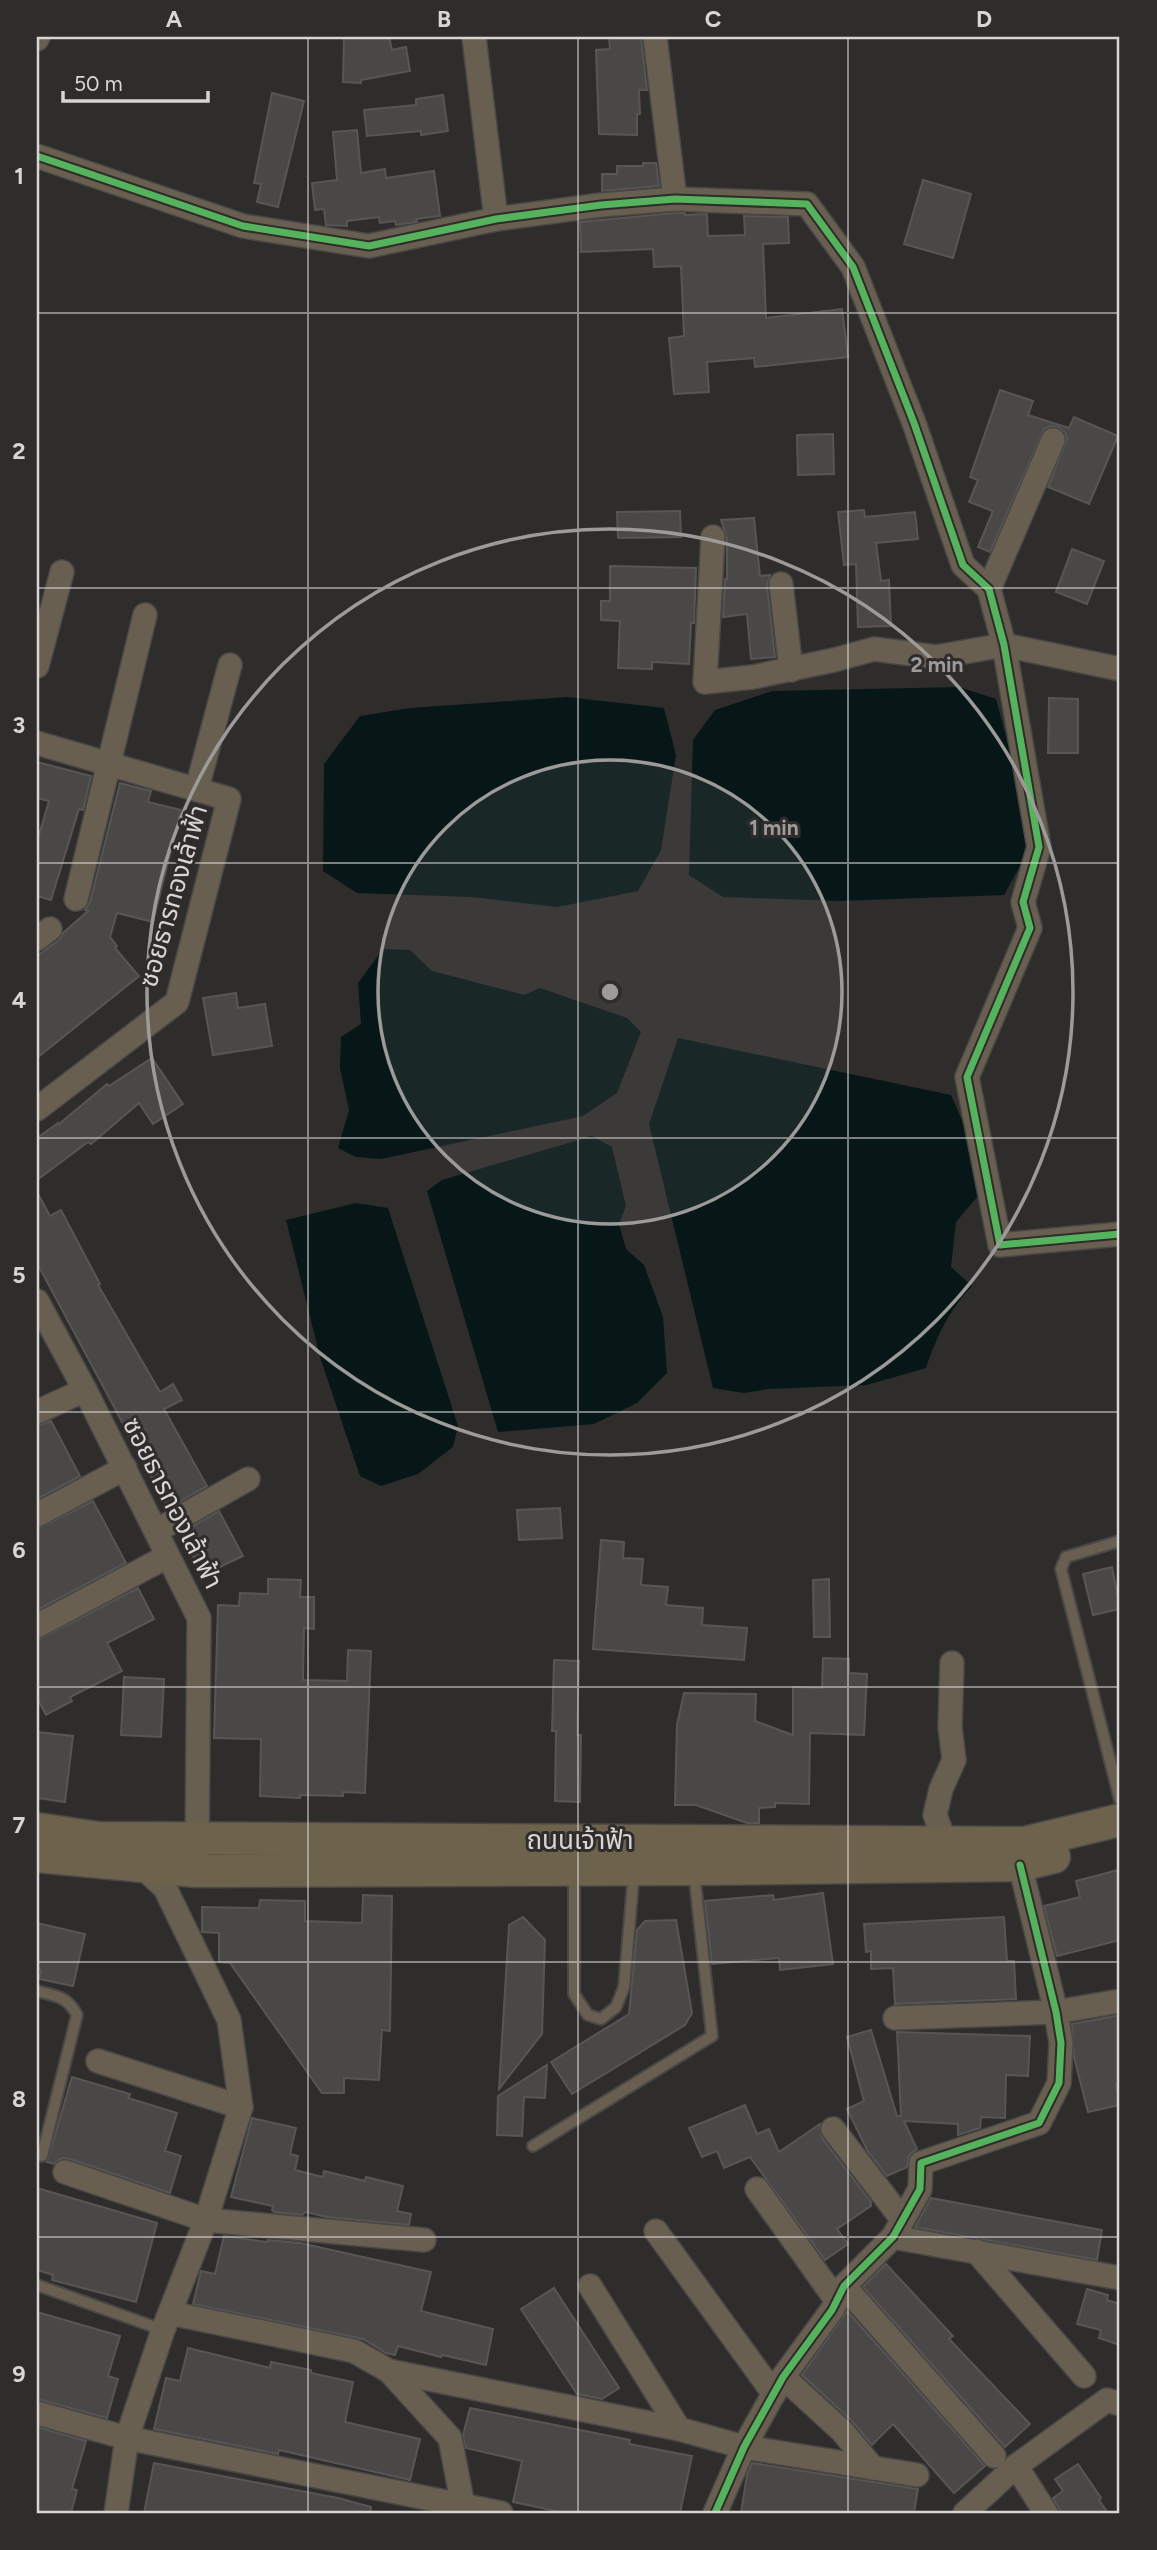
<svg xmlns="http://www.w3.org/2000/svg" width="1157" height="2550" viewBox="0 0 1157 2550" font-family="Figtree,'Noto Sans Thai',sans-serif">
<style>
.water{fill:#071717}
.building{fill:#494847;stroke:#575655;stroke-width:2}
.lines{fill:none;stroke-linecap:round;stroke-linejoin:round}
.service-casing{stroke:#494847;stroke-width:14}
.minor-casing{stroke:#494847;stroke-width:26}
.secondary-casing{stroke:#494847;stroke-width:35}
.service{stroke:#685f50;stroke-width:10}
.minor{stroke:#685f50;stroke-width:23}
.secondary{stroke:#6d624b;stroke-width:32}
.cycleway-casing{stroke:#2f2c2b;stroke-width:11}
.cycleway{stroke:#56b35d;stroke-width:7}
.grid{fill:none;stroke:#d8d6d5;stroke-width:2;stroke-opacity:0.55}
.ring{fill:none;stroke:#9c9b9a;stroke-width:3.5}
.labels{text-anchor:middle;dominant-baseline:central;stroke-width:6;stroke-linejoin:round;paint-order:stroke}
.street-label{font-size:26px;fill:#d8d6d5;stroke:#2f2c2b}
.centre{fill:#9c9b9a;stroke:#2f2c2b;stroke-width:3.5}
.ring-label{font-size:21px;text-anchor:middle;font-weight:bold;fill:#9c9b9a;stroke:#2f2c2b;stroke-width:6;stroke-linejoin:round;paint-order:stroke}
.neatline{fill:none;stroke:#d8d6d5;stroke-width:2.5}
.grid-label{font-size:23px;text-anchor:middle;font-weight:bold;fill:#d8d6d5}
</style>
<rect width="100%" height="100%" fill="#2e2d2c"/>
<!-- water -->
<g class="water">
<path d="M959,687L996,699L1016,774L1027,854L1004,895L838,901L723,897L689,875L693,740L715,710L772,691Z"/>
<path d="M567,697L664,708L676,755L661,850L638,891L557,907L472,897L357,893L323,871L324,764L360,716L410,708Z"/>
<path d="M383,949L410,950L432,971L524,995L540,988L627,1018L641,1032L617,1093L583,1116L381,1159L356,1157L338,1148L349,1110L340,1068L341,1037L361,1024L358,983Z"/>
<path d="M678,1038L951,1095L971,1141L978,1196L956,1222L951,1267L972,1286C949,1310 937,1336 926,1368L867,1385L768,1389L744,1393L713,1388L649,1124Z"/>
<path d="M592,1136L612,1147L626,1206L619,1224L626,1249L644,1265L663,1317L667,1373L637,1403L594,1424L498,1432L427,1191L442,1180Z"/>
<path d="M356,1203L388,1208L458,1426L453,1447L418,1474L381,1486L360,1476L320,1357L286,1220Z"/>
</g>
<!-- building -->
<g class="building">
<path d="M344,37H389L392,50L406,47L410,71L361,80V83L343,82Z"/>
<path d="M609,37H641L647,90H639L640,114H637V135L599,134L596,50L610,49Z"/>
<path d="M272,93L304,101L278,207L257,202L261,184L254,183Z"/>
<path d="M443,95L448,131L421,135V131L367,136L364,110L416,105V99Z"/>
<path d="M357,130L361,173L385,169L386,178L434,171L440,216L416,219L417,222L396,225L395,221L380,223L379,217L347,221V226L326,225L324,209L315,210L312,183L337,180L333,132Z"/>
<path d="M643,163H656L659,186L602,191V174H617V166H643Z"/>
<path d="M923,180L971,194L953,258L904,244Z"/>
<path d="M675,213H685V215L707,214L708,236L745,235L744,216L788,217L789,243L763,244L766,318L842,309L848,357L755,367L754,358L707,362L709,392L674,394L669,338L684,336L681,266L654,267L653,249L581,252L580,222Z"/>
<path d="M1000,390L1033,401L1028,415L1069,428L1074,417L1118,436L1089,504L1048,487L1067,439L1065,432L1058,427L1051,426L1044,429L990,552L978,547L993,511L969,502L978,480L970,477Z"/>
<path d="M833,434L834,474L798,475L797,435Z"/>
<path d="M864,510L865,517L915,512L918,539L876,543L881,581L889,580L891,626L858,627L856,564L844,565L838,512Z"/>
<path d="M680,511L681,537L618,538L617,512Z"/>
<path d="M754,518L760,576L770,575L767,586L775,657L751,659L747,614L723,617L725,579H727V538L721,520Z"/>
<path d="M1072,549L1104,561L1087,604L1056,592Z"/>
<path d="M610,566L696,568L694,623H691L689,664L652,662V669L618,668L620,621L601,620V601H610Z"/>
<path d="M1049,698L1078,699V753H1048Z"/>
<path d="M37,762L91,776L83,810L79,809L51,900L37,896V842L49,801L37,798Z"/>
<path d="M120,783L151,791L148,802L181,810L153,922L117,913L110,937L117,946L115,948L139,976L37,1058V956L59,940L63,933L88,911L85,910L90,902Z"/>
<path d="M236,993L238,1008L265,1004L272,1046L213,1055L203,998Z"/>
<path d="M152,1058L183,1104L153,1124L139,1103L91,1144L88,1142L37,1180V1138L58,1123L59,1124L107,1084L109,1086Z"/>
<path d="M37,1192L50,1216L61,1210L100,1284L98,1285L160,1392L173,1384L182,1400L164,1409L207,1486L168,1508L37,1263Z"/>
<path d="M51,1421L80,1476L37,1499V1426Z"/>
<path d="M93,1501L126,1563L37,1610V1529Z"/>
<path d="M560,1508L562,1538L519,1540L517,1510Z"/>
<path d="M219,1511L243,1556L203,1575L181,1533Z"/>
<path d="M601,1540L624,1542L623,1558L643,1559L641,1585L668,1587L666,1605L703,1608L702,1625L747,1628L744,1660L593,1649Z"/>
<path d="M1112,1567L1120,1609L1093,1615L1083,1574Z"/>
<path d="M268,1579L301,1580L300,1597H314V1629L304,1628L303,1680L347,1681L348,1650L371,1651L365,1793L343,1792V1796L300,1795V1798L260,1796L261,1739L214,1738L218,1605L239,1606L240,1593L268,1594Z"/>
<path d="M829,1579L830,1637H814L813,1580Z"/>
<path d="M138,1588L154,1619L107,1643L122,1671L70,1697L72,1701L46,1715L37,1698V1640Z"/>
<path d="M823,1658L849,1659V1673L867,1674L864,1735L810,1733L809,1804L775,1803V1807L759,1808V1823H747L696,1805H675L677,1725L684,1693L756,1694L755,1721L793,1735V1687L822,1688Z"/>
<path d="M554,1660L579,1661L577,1735H581L580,1802L555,1801L556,1731H552Z"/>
<path d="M124,1677L164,1679L161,1737L121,1735Z"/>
<path d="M37,1732L73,1736L65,1802L37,1798Z"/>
<path d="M1118,1870L1120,1879V1940L1057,1956L1044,1906L1080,1897L1076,1881Z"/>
<path d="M823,1893L833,1964L780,1970L779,1958L712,1964L705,1901L773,1895L774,1900Z"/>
<path d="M363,1895L392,1896L390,2031L382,2030L379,2080L344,2078V2093H322L230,1963L219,1962V1933L202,1932V1907L259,1908L260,1900L305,1901V1921L362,1923Z"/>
<path d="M523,1917L545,1940L542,2034L499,2089L509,1925Z"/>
<path d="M1004,1917L1007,1961H1014L1016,1999L895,2004L893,1968L871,1969V1951L866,1952L864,1924Z"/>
<path d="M676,1920L692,2013L685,2025L572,2094L551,2062L629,2014L637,1930L645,1921Z"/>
<path d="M37,1923L85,1934L73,1986L39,1979L41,1970L37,1969Z"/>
<path d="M1120,2015V2083L1116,2084L1120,2105L1088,2112L1074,2057L1072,2024Z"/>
<path d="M871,2030L897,2116H901L897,2032L1030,2036L1028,2076L1006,2075L1005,2118L981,2117L980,2128L958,2135V2124L904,2121L917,2149L909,2155L907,2167L887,2176L867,2150L847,2109L864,2101L847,2037Z"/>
<path d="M547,2065L545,2098L524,2097L522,2136L497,2135L498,2096Z"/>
<path d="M72,2077L130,2094L128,2098L177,2113L165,2151L181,2156L170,2193L70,2159L62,2158L54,2164L47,2162Z"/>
<path d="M745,2105L757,2134L769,2129L779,2152L820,2124L822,2138L871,2202V2206L837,2229L848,2244L825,2260L750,2157L724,2168L717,2151L702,2157L689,2128Z"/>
<path d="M252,2118L296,2128L290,2154L298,2156L295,2170L323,2177L324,2171L365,2181L366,2177L403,2186L397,2211L411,2214L409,2225L327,2217L306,2212L302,2215L274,2212L272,2210L273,2206L231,2197Z"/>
<path d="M37,2188L157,2223L136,2302L52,2280L53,2275L37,2270Z"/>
<path d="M931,2198L1102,2230L1097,2260L915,2227Z"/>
<path d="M224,2236L267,2242L268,2240L300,2243L431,2272L421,2311L493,2329L486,2365L442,2355L441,2357L398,2346L395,2355L386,2353L363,2339L193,2304L201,2271L215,2274Z"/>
<path d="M886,2264L953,2336L949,2339L1030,2424L1005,2447L863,2287Z"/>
<path d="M554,2288L619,2388L602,2399L577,2394L521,2309Z"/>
<path d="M1087,2289L1108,2295L1107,2300L1120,2304V2345L1099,2338L1101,2330L1077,2324Z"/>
<path d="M847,2311L985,2466L954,2493L893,2424L872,2445L852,2421L802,2375Z"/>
<path d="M37,2312L120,2336L108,2376L118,2379L107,2418L37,2399Z"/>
<path d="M188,2348L270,2368L271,2362L311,2370V2373L353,2382L345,2422L420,2439L410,2480L279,2450L278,2454L154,2429L166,2378L180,2381Z"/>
<path d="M470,2408L630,2440L629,2444L692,2456L680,2513H556V2511L513,2502L522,2461L466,2448L463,2435Z"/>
<path d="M37,2427L86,2441L72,2489L77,2490L71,2513H37Z"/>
<path d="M154,2463L338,2498L371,2507L370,2513H144Z"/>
<path d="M752,2463L918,2489L914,2513H741L747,2475Z"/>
<path d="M1078,2464L1101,2498L1099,2500L1108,2513H1062L1059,2509L1053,2498L1063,2491L1055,2479Z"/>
</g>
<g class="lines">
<defs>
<g id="service">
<path d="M1120,1541L1066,1557L1061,1569L1120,1800"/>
<path d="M574,1873V1994L588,2015L601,2019L616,2007L624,1987L634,1872"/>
<path d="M37,1991C56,1996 67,1996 77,2015L42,2156"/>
<path d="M533,2146L712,2036L694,1872"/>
<path d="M37,2285L163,2330"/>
</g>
<g id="minor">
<path d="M474,37L496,219"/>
<path d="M655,37L675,199"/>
<path d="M37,39L38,37"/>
<path d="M37,156L243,226L369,246L496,219L601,205L675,199L807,204L853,267L914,423L963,565L989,589L1004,645L1039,847L1023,902L1030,928L967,1077L1000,1245L1120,1234"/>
<path d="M713,537L705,682L753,677L834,660L874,649L936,657L1004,645L1120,669"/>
<path d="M781,584L791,670"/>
<path d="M989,589L1053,440"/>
<path d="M37,666L62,572"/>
<path d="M37,743L229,799L177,1002L37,1109"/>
<path d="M197,788L230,665"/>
<path d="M76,899L145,615"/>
<path d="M37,939L50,929"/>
<path d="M37,1301L85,1390L199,1618L197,1854"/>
<path d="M37,1412L85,1390"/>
<path d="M37,1515L125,1468"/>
<path d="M156,1531L248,1479"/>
<path d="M37,1626L168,1556"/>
<path d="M945,1842L935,1815L941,1789L954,1760L950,1727L952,1663"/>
<path d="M895,2018L1056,2012L1120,2001"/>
<path d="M98,2061L241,2107"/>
<path d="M833,2129L902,2219"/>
<path d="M65,2172L206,2220L424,2240"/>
<path d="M757,2189L837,2301"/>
<path d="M656,2231L774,2394"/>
<path d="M893,2237L1120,2278"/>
<path d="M976,2251L1084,2376"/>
<path d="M590,2286L679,2429"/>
<path d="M844,2286L994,2456"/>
<path d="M170,2313L354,2351L389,2371L679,2429L744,2447L917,2475"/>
<path d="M389,2371L450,2438L463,2506"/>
<path d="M783,2377L842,2431L873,2468"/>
<path d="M37,2413L127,2438L501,2513"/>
<path d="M1016,2466L1046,2513"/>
<path d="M116,2513L127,2438L163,2330L206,2220L241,2107L229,2020L165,1888L140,1865"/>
<path d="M715,2513L744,2447L783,2377L832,2310L844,2286L893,2237L920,2189L921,2163L1039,2123L1059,2083L1061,2043L1056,2012L1020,1865"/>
<path d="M965,2513L1016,2466L1107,2400L1120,2404"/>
</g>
<g id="secondary">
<path d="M37,1829L98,1838L1024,1843L1120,1820"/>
<path d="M37,1856L196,1871L693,1869L1020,1865L1054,1857"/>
</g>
</defs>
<!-- service casing -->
<use href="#service" class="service-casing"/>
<!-- minor casing -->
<use href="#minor" class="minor-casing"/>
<!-- secondary casing -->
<use href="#secondary" class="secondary-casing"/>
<!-- service -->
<use href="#service" class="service"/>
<!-- minor -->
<use href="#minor" class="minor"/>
<!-- secondary -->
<use href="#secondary" class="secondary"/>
<defs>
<g id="cycleway">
<path d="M37,156L243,226L369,246L496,219L601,205L675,199L807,204L853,267L914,423L963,565L989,589L1004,645L1039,847L1023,902L1030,928L967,1077L1000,1245L1120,1234"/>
<path d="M715,2513L744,2447L783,2377L832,2310L844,2286L893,2237L920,2189L921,2163L1039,2123L1059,2083L1061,2043L1056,2012L1020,1865"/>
</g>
</defs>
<!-- cycleway casing -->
<use href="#cycleway" class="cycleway-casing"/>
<!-- cycleway -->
<use href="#cycleway" class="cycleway"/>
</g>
<!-- grid -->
<path class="grid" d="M308,37V2513M578,37V2513M848,37V2513M37,313H1120M37,588H1120M37,863H1120M37,1138H1120M37,1412H1120M37,1687H1120M37,1962H1120M37,2237H1120"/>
<!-- distance rings -->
<circle cx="610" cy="992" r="232" fill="#9c9b9a" fill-opacity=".12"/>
<g class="ring">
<circle cx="610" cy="992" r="232"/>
<circle cx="610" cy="992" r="463"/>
</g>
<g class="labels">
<!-- street labels -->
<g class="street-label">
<text transform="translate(173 896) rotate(-74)">ซอยธารทองเล้าฟ้า</text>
<text transform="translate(173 1503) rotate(63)">ซอยธารทองเล้าฟ้า</text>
<text x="580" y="1840">ถนนเจ้าฟ้า</text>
</g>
</g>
<circle cx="610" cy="992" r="10" class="centre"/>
<g class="ring-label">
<text x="937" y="672">2 min</text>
<text x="774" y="835">1 min</text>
</g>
<!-- border -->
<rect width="1157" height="2550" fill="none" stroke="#2f2c2b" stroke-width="77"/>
<!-- scale -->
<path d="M63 91v10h145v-10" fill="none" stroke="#d8d6d5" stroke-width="3.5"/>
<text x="74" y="91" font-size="21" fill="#d8d6d5" stroke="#2f2c2b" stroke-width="5" paint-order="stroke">50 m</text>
<rect x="38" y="38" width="1080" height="2474" class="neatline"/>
<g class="grid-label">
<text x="174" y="27">A</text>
<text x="444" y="27">B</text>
<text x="713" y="27">C</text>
<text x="984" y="27">D</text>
<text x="19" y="184">1</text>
<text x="19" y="459">2</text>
<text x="19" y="733">3</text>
<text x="19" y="1008">4</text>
<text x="19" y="1283">5</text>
<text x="19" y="1558">6</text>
<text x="19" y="1833">7</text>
<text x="19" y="2107">8</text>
<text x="19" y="2382">9</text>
</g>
</svg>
